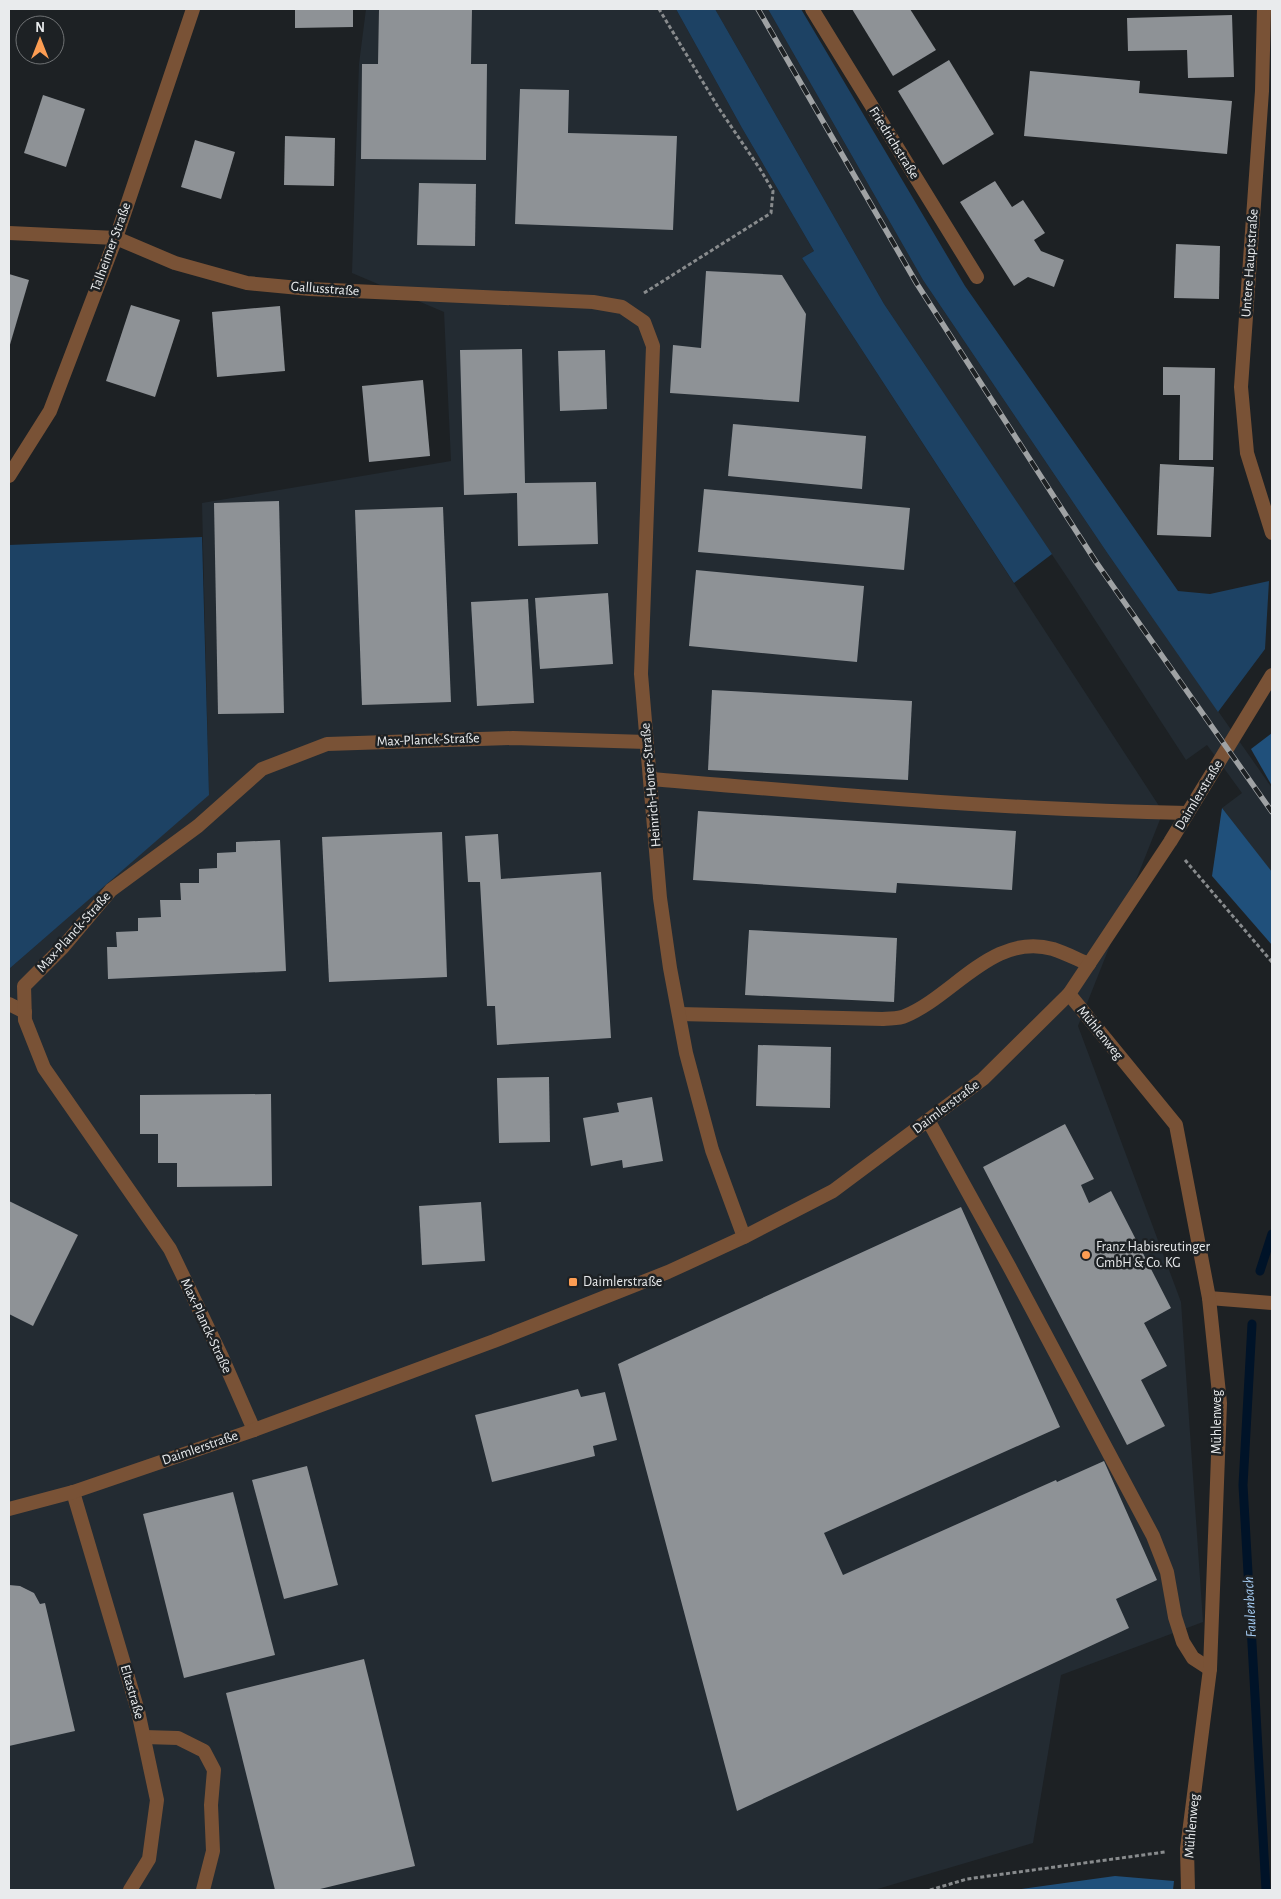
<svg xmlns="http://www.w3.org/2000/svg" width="1281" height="1899" viewBox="0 0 1281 1899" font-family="'Alegreya Sans',sans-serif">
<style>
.built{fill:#232b32}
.green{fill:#1d4264}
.forest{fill:#20507b}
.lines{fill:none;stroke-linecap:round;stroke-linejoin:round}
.stream{stroke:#001328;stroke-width:9}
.building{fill:#8e9296}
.path{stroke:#888b8d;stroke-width:3;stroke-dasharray:4 2.5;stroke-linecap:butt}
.service{stroke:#795236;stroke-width:14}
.minor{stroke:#795236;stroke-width:14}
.tertiary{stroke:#795236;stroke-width:14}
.rail-casing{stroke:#9fa2a4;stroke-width:5.5}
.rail{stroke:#1d2124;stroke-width:4;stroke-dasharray:11;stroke-linecap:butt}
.poi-dot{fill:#fc9d53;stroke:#1d2124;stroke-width:2}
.labels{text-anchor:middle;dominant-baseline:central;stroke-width:5;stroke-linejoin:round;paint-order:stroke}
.street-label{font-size:14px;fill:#e9ebed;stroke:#1d2124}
.poi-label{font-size:14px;fill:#e9ebed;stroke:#1d2124;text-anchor:start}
.water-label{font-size:15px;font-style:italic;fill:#aad2fb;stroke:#1d2124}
</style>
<rect width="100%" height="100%" fill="#1d2124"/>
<!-- built -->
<g class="built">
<path d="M366,9H676L742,128L814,251L802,258L1163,812L1078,1026L1181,1302L1203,1622L1061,1675L1033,1843L874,1890H9V969L209,794L202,503L451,461L444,312L352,273L359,64Z"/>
<path d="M715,9H768L923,280L1108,554L1272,788V873L1222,808L1242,793L1207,745L1186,760L1069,580L884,304Z"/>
</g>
<!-- green -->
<g class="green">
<path d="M676,9H715L884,304L1052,554L1014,583L802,258L814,251L742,128Z"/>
<path d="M768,9H801L965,286L1178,591L1210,594L1269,581L1265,649L1218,712L1108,554L923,280Z"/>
<path d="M202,537L209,795L9,969V545Z"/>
</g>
<!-- forest -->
<g class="forest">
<path d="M1272,733V786L1251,749Z"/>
<path d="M1222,808L1272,872V945L1212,876Z"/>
<path d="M1115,1876L1174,1881L1173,1890H1014Z"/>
</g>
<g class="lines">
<!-- stream -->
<g class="stream">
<path d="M1260,1271L1272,1234"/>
<path d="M1252,1324L1243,1485L1266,1890"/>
</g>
</g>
<!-- building -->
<g class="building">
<path d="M295,9H353V27L295,28Z"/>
<path d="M379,9H472L471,64H487L486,160L361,159L362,64H378Z"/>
<path d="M852,9H910L936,50L893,76Z"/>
<path d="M1232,15L1234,77L1188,78L1187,50L1128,51L1127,18Z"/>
<path d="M949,60L994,134L943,165L898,91Z"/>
<path d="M1030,71L1140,81L1139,93L1232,101L1227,154L1024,136Z"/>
<path d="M520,89L569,90L568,133L677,136L673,230L515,224Z"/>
<path d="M43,95L85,109L66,167L24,153Z"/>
<path d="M285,136L335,138L334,186L284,185Z"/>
<path d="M195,140L235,152L221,199L181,187Z"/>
<path d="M995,181L1012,207L1023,200L1045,233L1034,240L1041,251L1064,260L1054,287L1028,277L1014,286L960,202Z"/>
<path d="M419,183L476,184L475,246L417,245Z"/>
<path d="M1176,244L1220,246L1219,299L1174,298Z"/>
<path d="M706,271L782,275L806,314L799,402L670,393L673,345L701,348Z"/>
<path d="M9,274L29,280L9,348Z"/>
<path d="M131,305L180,320L155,397L106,381Z"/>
<path d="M280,306L285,371L217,377L212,312Z"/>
<path d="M522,349L525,483L596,482L598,544L518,546L517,493L464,495L460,350Z"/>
<path d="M605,350L607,409L560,411L558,351Z"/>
<path d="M1163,367L1215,368L1213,460H1179L1180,395H1163Z"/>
<path d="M423,380L430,456L369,462L362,386Z"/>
<path d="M733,424L866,436L862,489L728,476Z"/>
<path d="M1160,464L1214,467L1211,537L1157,535Z"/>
<path d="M704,489L910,508L904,570L698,552Z"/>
<path d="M279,501L284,713L218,714L214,503Z"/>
<path d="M443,507L451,702L362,705L355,510Z"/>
<path d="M696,570L864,586L857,662L689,646Z"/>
<path d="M608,593L613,664L540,669L535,598Z"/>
<path d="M528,599L534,703L477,706L471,602Z"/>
<path d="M712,690L912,701L908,780L708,770Z"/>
<path d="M698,811L1016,831L1012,890L897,883L896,893L693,880Z"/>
<path d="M442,832L447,977L329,982L322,837Z"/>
<path d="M498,834L501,879L601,872L611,1038L497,1045L495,1006H487L480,882H468L465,836Z"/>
<path d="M280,840L286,971L108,979L107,947H117L116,932L138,931V918L161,917L160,900H181L180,883H199V869L217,868V853L236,852V842Z"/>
<path d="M749,930L897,938L894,1002L745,995Z"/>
<path d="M758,1045L831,1047L830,1108L756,1106Z"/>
<path d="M549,1077L550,1142L499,1143L497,1078Z"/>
<path d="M271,1094L272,1186L177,1187V1163H158V1134H140V1095Z"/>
<path d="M652,1097L663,1161L623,1168L622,1160L591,1166L583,1118L619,1112L617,1103Z"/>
<path d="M1065,1124L1094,1179L1081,1185L1089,1203L1111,1191L1171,1308L1144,1323L1167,1366L1141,1380L1165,1426L1127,1445L983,1167Z"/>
<path d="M9,1201L78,1235L33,1326L9,1314Z"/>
<path d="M481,1202L485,1261L422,1265L419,1206Z"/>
<path d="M961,1207L1060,1427L824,1533L843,1575L1056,1480L1057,1482L1104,1461L1157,1580L1116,1599L1129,1628L737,1811L618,1364Z"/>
<path d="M578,1389L581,1397L605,1392L617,1440L593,1446L595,1456L492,1482L475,1415Z"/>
<path d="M307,1466L338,1585L284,1599L252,1480Z"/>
<path d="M233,1492L275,1655L184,1678L143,1514Z"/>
<path d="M9,1585L20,1586L34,1593L40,1604L45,1603L75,1731L9,1746Z"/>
<path d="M364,1659L415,1866L316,1890H275L226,1693Z"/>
</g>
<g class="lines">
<!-- path -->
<g class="path">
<path d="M644,293L771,213L773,191L760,169L718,107L659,9"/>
<path d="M1185,860L1272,962"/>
<path d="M930,1890L967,1879L1165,1852"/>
</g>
<!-- service -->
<g class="service">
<path d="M651,779C829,794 1008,810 1187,813"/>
<path d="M9,1004L25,1012"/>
<path d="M679,1014L883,1019C890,1018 899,1019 905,1016C954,996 993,932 1053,949C1065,953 1077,959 1089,964"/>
<path d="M928,1120L1010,1268L1153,1536L1167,1572L1175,1617L1183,1642L1193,1658L1210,1669"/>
<path d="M1209,1298L1272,1303"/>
<path d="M144,1737L178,1738L204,1751L214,1770L211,1805L213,1851L203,1890"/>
</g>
<!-- minor -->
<g class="minor">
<path d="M812,9L977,277"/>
<path d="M1264,9L1262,91L1241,387L1247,453L1272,533"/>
<path d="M9,233L116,238L175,263L247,283L310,289L593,302L622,307L644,322L653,346L641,674L660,898L670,968L686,1053L712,1150L744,1237"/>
<path d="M1069,994L1176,1125L1209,1298L1220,1403L1210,1669L1187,1849L1188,1890"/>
<path d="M254,1430L222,1357L170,1249L44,1068L25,1020L24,986L63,947L111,890L198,826L262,769L327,744L513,738L647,742"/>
<path d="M73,1492L138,1711L157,1800L149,1859L130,1890"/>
<path d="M9,1509L73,1492L254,1430L494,1341L668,1272L744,1237L833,1191L983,1079L1069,994L1170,842L1272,675"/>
</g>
<!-- tertiary -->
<path class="tertiary" d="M9,476L50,411L116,238L193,9"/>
<defs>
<path id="rail" d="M758,9L917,284L1096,562L1272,812"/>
</defs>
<!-- rail casing -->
<use href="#rail" class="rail-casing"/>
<!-- rail -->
<use href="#rail" class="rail"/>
</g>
<!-- markers -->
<g class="poi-dot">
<circle cx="1086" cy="1255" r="5"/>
<rect x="568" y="1277" width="10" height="10" rx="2.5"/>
</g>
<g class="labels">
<!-- street labels -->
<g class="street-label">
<text transform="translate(894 143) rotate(58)">Friedrichstraße</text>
<text transform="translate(111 247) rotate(-70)">Talheimer Straße</text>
<text transform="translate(1250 263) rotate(-86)">Untere Hauptstraße</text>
<text transform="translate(325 289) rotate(4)">Gallusstraße</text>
<text transform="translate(428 740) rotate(-2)">Max-Planck-Straße</text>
<text transform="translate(651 785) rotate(-95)">Heinrich-Honer-Straße</text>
<text transform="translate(1199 795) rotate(-59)">Daimlerstraße</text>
<text transform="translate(74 932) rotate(-48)">Max-Planck-Straße</text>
<text transform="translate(1100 1033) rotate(51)">Mühlenweg</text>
<text transform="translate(946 1107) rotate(-37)">Daimlerstraße</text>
<text transform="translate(206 1326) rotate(65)">Max-Planck-Straße</text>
<text transform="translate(1217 1422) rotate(-90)">Mühlenweg</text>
<text transform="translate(200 1448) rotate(-19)">Daimlerstraße</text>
<text transform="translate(132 1692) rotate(74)">Eltastraße</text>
<text transform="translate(1192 1826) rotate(-85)">Mühlenweg</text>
</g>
<!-- poi labels -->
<g class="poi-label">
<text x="1096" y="1247">Franz Habisreutinger<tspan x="1096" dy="16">GmbH &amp; Co. KG</tspan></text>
<text x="583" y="1282">Daimlerstraße</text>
</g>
<!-- water labels -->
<g class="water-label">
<text transform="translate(1250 1607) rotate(-93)">Faulenbach</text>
</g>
</g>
<!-- border -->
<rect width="1281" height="1899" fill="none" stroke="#e9ebed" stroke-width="20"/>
<!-- north arrow -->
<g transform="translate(40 40)"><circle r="24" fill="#1d2124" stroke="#6f7274"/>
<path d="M0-4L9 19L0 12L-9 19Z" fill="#fc9d53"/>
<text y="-8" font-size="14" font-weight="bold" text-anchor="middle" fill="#e9ebed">N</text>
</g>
</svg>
